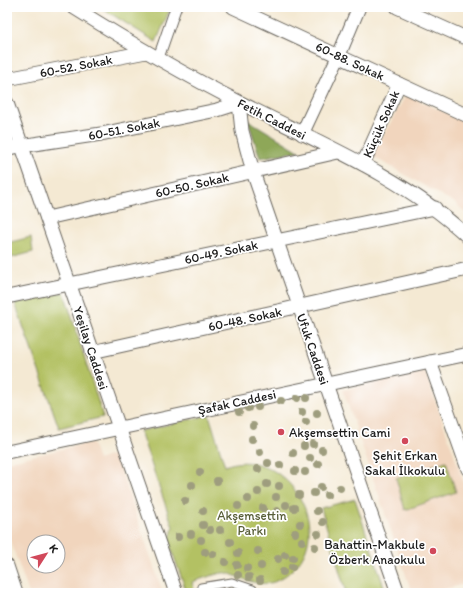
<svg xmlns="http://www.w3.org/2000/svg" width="475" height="600" viewBox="0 0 475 600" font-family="Itim,sans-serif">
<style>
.built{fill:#f1d5bd;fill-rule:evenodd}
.green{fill:#b3c163;stroke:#686e40}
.forest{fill:#8ea759;stroke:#55623a}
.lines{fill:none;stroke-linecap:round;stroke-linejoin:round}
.service-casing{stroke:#68645c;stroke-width:9}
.pedestrian-casing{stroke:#68645c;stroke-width:12}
.minor-casing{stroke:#68645c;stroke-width:15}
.service{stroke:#fff;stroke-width:7}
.pedestrian{stroke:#fff;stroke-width:10}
.minor{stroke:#fff;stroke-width:13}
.tree{fill:#9e9d7e}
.poi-dot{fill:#d1495b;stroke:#fff;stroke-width:1.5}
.labels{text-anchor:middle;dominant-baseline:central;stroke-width:3.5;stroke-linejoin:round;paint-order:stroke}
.street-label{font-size:13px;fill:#1c1c1c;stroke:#fff}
.poi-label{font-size:13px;fill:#1c1c1c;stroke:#fff;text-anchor:start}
.park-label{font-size:13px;fill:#585e38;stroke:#fff}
</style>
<rect width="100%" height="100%" fill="#fff"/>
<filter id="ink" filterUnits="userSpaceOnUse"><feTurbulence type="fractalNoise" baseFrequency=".025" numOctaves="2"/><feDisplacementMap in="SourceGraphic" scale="8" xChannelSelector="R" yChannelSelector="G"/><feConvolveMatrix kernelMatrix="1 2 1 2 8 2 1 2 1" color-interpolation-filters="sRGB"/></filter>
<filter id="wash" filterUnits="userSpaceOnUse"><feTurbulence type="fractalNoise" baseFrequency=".012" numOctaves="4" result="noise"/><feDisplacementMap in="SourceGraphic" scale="16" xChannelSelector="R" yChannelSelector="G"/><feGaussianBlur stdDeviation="0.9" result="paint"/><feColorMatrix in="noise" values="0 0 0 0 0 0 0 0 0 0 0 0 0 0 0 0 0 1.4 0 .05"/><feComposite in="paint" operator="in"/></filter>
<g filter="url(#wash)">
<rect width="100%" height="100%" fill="#f4e9d3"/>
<!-- built -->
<g class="built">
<path d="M406,95L468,123V215L455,203L372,156Z"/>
<path d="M425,372L468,494V583L430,593H412L343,390Z"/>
<path d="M92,442L98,460L115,454L163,593H29L7,532V462ZM34,542H58V566H34Z"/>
</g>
<!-- green -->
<g class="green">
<path d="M100,7H171L156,42Z"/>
<path d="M31,237L33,252L7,259V243Z"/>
<path d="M64,292L103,417L59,428L15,303Z"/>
<path d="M209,415L225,466C280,444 337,524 294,568C289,573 282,579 274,582C257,587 243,578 227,573C222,571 199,580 192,582L195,593H187L169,543L173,527L140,431Z"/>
<path d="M446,461L456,492L405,510L396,478Z"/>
<path d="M355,499L386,593H346L321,508Z"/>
</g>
<!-- forest -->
<path class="forest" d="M248,120L299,151L260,158Z"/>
</g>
<g filter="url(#ink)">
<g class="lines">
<defs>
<path id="service" d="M201,587L232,582L253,589L255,593"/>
<path id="pedestrian" d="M158,59L176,7"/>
<g id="minor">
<path d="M73,7C127,41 181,73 239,102C317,142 403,176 468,237"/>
<path d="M233,7L468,116"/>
<path d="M397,7L468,39"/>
<path d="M7,79L146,52"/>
<path d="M7,103L176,593"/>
<path d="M302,134L339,55L359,7"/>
<path d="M7,148L101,134L217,110L239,103L242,131L253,172L398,593"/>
<path d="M363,164L399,84"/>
<path d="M47,218L338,152"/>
<path d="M7,297L435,208"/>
<path d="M92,352L468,269"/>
<path d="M430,362L468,469"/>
<path d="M7,452L468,354"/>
<path d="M7,566L16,593"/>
</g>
</defs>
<!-- service casing -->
<use href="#service" class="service-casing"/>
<!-- pedestrian casing -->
<use href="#pedestrian" class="pedestrian-casing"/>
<!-- minor casing -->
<use href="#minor" class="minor-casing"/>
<!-- service -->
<use href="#service" class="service"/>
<!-- pedestrian -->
<use href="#pedestrian" class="pedestrian"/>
<!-- minor -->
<use href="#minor" class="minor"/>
</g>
<!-- trees -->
<g class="tree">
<circle cx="297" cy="398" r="4"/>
<circle cx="306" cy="398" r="4"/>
<circle cx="281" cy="401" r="4"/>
<circle cx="258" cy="407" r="4"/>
<circle cx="248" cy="408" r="4"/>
<circle cx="239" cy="412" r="4"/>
<circle cx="302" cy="412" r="4"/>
<circle cx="317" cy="413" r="4"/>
<circle cx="306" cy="422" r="4"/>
<circle cx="253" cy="426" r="4"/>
<circle cx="252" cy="439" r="4"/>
<circle cx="313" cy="444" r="4"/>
<circle cx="304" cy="446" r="4"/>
<circle cx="322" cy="450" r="4"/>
<circle cx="260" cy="452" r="4"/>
<circle cx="293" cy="453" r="4"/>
<circle cx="310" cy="458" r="4"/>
<circle cx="268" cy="463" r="4"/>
<circle cx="318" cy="464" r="4"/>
<circle cx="280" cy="465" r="4"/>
<circle cx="258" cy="469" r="4"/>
<circle cx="295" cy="471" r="4"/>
<circle cx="200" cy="472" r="4"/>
<circle cx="305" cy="472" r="4"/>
<circle cx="217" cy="481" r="4"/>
<circle cx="267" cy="484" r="4"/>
<circle cx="192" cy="485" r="4"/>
<circle cx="279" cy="486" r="4"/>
<circle cx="321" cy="487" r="4"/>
<circle cx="340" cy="488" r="4"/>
<circle cx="258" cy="492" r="4"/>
<circle cx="314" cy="493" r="4"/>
<circle cx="299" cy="495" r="4"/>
<circle cx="327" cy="495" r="4"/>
<circle cx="276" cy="497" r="4"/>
<circle cx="248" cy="499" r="4"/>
<circle cx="185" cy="501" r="4"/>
<circle cx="286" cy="505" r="4"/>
<circle cx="238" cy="506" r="4"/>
<circle cx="263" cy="508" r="4"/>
<circle cx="294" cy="508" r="4"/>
<circle cx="203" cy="511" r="4"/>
<circle cx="277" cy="511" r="4"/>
<circle cx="317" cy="511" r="4"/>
<circle cx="228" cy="514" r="4"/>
<circle cx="323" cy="522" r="4"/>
<circle cx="300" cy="524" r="4"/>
<circle cx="203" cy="525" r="4"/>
<circle cx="210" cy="530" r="4"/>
<circle cx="220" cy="530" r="4"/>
<circle cx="295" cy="533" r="4"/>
<circle cx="191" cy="534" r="4"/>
<circle cx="318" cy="534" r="4"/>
<circle cx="178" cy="537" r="4"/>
<circle cx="201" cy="540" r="4"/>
<circle cx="302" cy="541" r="4"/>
<circle cx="230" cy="542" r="4"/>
<circle cx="315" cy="547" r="4"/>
<circle cx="258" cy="551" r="4"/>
<circle cx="205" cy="552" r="4"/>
<circle cx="238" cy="553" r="4"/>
<circle cx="213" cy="554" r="4"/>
<circle cx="285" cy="555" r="4"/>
<circle cx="293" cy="558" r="4"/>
<circle cx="278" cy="559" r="4"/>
<circle cx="225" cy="562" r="4"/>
<circle cx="237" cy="565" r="4"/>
<circle cx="261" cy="566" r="4"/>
<circle cx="292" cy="567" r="4"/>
<circle cx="247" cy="568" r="4"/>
<circle cx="283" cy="572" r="4"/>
<circle cx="238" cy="575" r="4"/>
<circle cx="249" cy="577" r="4"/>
<circle cx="260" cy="580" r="4"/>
</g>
</g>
<!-- markers -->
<g class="poi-dot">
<circle cx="281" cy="432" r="4"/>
<circle cx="405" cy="441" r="4"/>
<circle cx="433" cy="551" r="4"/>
</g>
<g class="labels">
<!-- street labels -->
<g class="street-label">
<text transform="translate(350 61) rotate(25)">60-88. Sokak</text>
<text transform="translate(76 66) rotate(-11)">60-52. Sokak</text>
<text transform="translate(272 119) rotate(27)">Fetih Caddesi</text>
<text transform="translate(381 124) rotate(-66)">Küçük Sokak</text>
<text transform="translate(124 129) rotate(-11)">60-51. Sokak</text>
<text transform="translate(192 185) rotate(-13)">60-50. Sokak</text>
<text transform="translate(221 252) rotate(-12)">60-49. Sokak</text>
<text transform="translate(245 319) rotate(-12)">60-48. Sokak</text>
<text transform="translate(91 348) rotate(72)">Yeşilay Caddesi</text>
<text transform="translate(313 349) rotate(71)">Ufuk Caddesi</text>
<text transform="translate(237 402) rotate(-12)">Şafak Caddesi</text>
</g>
<!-- poi labels -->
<g class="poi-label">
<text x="289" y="432">Akşemsettin Cami</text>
<text x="405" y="455" text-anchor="middle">Şehit Erkan<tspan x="405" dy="15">Sakal İlkokulu</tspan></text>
<text x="425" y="544" text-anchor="end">Bahattin-Makbule<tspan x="425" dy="15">Özberk Anaokulu</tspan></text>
</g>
<!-- park labels -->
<g class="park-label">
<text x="252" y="515">Akşemsettin<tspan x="252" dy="15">Parkı</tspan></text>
</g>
</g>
<!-- margin -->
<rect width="475" height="600" fill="none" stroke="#fff" stroke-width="24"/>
<!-- north arrow -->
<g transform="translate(46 554) rotate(54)"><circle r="19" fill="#ffffff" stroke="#a4a4a4"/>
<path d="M0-3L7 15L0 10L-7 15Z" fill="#d1495b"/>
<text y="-6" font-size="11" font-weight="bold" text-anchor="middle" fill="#1c1c1c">K</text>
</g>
</svg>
